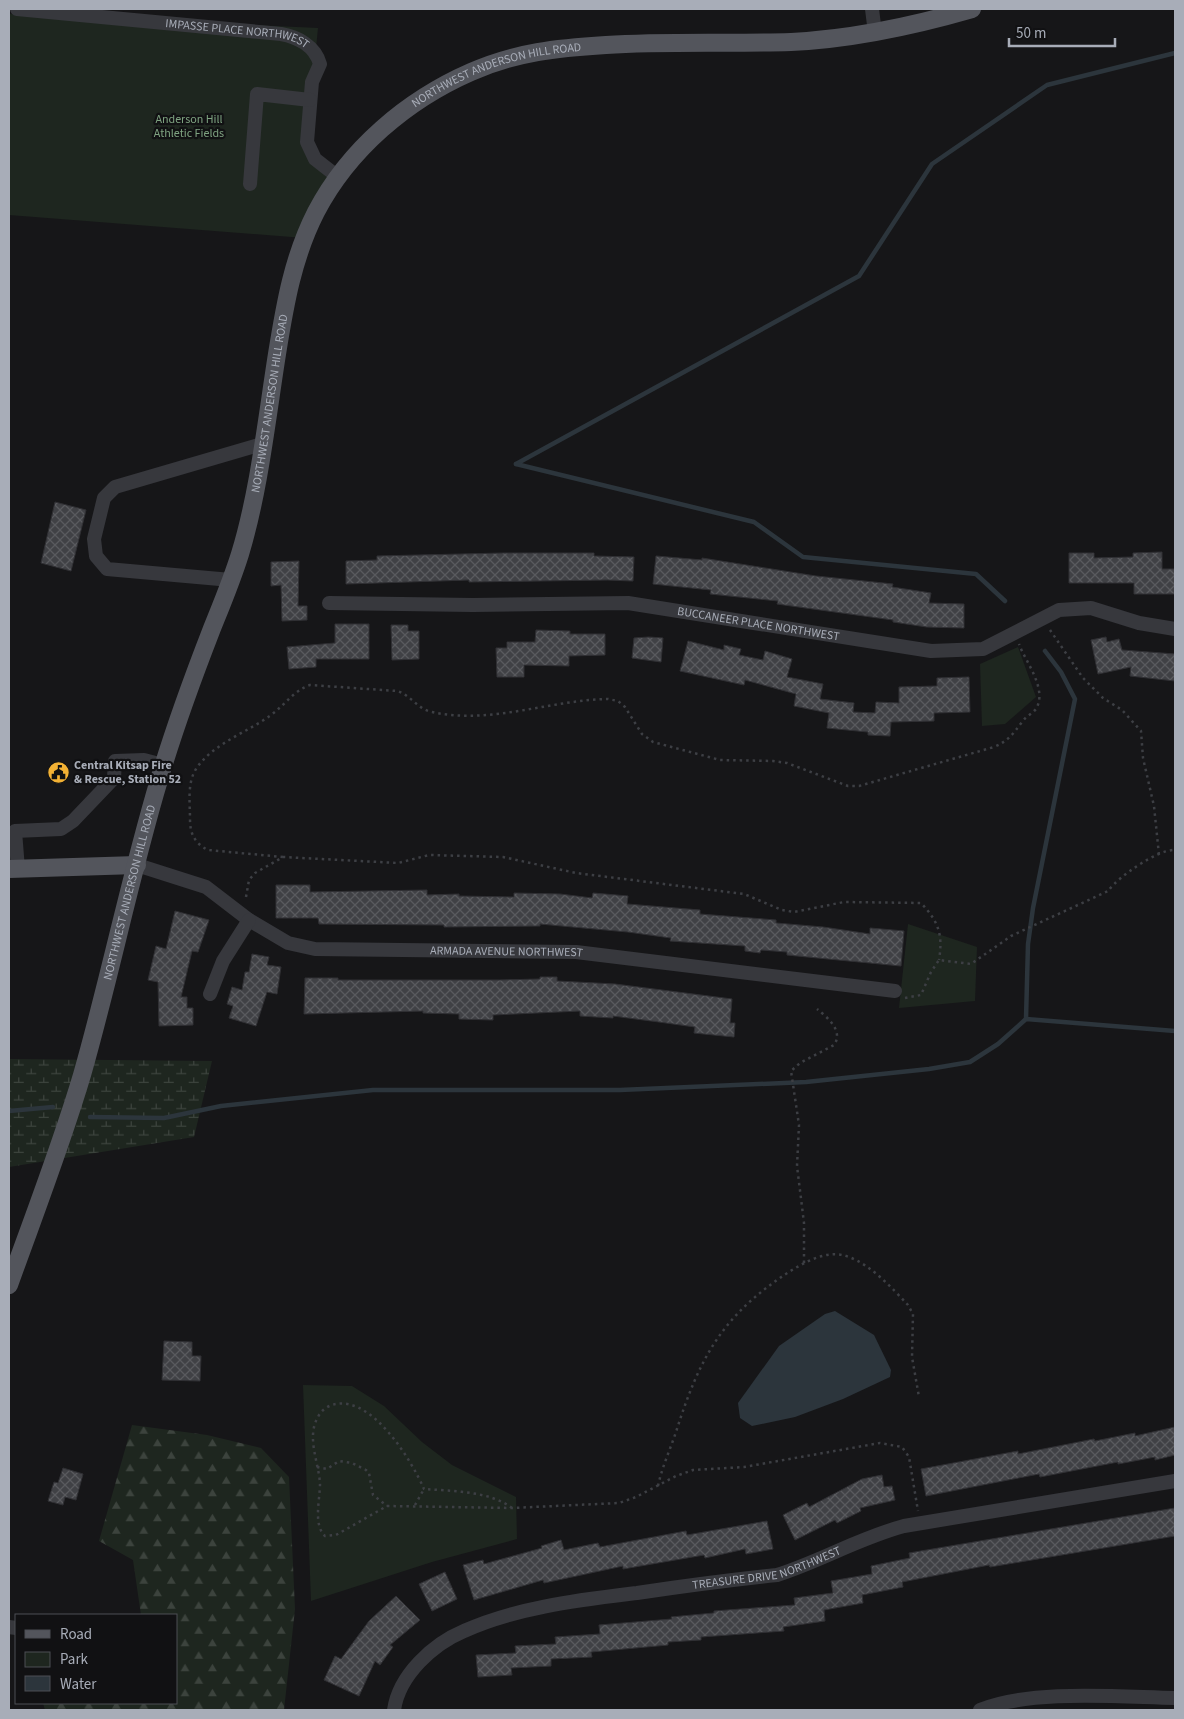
<svg xmlns="http://www.w3.org/2000/svg" width="1184" height="1719" viewBox="0 0 1184 1719" font-family="'Source Sans 3',sans-serif">
<style>
.green{fill:#1e261f}
.forest{fill:url(#forest-firs)}
.wetland{fill:url(#wetland-marsh)}
.water{fill:#2c353c}
.lines{fill:none;stroke-linecap:round;stroke-linejoin:round}
.stream{stroke:#2c353c;stroke-width:4.5}
.building{fill:url(#building-cross-hatch);stroke:#303034}
.path{stroke:#3d3f44;stroke-width:2.5;stroke-dasharray:2.5 4;stroke-linecap:butt}
.minor{stroke:#37383d;stroke-width:14}
.major{stroke:#53555c;stroke-width:18}
.labels{text-anchor:middle;dominant-baseline:central;stroke-width:4.5;stroke-linejoin:round;paint-order:stroke}
.street-label{font-size:12px;fill:#a8adb8;stroke:#111113}
.park-label{font-size:12px;fill:#7fa381;stroke:#111113}
.poi-label{font-size:12px;font-weight:bold;fill:#a8adb8;stroke:#111113;text-anchor:start}
</style>
<defs>
<pattern id="forest-firs" width="22" height="20" patternUnits="userSpaceOnUse" patternTransform="scale(1.25)"><rect width="22" height="20" fill="#1e261f"/><path d="M5 1l3.5 6h-7zM16 11l3.5 6h-7z" fill="#3c433d"/></pattern>
<pattern id="wetland-marsh" width="20" height="14" patternUnits="userSpaceOnUse" patternTransform="scale(1.25)"><rect width="20" height="14" fill="#1e261f"/><path d="M1 5h8M5 5V1M11 12h8M15 12V8" fill="none" stroke="#3c433d"/></pattern>
<pattern id="building-cross-hatch" width="8" height="8" patternUnits="userSpaceOnUse" patternTransform="scale(1.25)"><rect width="8" height="8" fill="#404145"/><path d="M0 0l8 8M0 8l8-8" fill="none" stroke="#595a5e"/></pattern>
</defs>
<rect width="100%" height="100%" fill="#161618"/>
<!-- green -->
<g class="green">
<path d="M9,14L318,28L307,142L338,177L304,238L9,215Z"/>
<path d="M1018,647L1036,697L1005,724L982,726L980,664Z"/>
<path d="M908,924L977,947L975,1001L899,1008Z"/>
<path d="M303,1385L352,1386L384,1406L422,1442L452,1465L516,1497L517,1539L432,1562L311,1601Z"/>
</g>
<!-- forest -->
<path class="forest" d="M132,1425L207,1435L261,1448L289,1477L295,1609L284,1710H45L43,1703H176V1615H141L133,1560L99,1541Z"/>
<!-- wetland -->
<path class="wetland" d="M9,1059L212,1061L194,1137L9,1167Z"/>
<!-- water -->
<path class="water" d="M835,1311L874,1335L891,1370L890,1377L843,1399L795,1417L752,1426L740,1418L738,1403L779,1346L825,1314Z"/>
<g class="lines">
<!-- stream -->
<g class="stream">
<path d="M516,464L859,276L932,164L1047,85L1175,53"/>
<path d="M516,464L754,522L803,557L976,574L1005,601"/>
<path d="M1026,1019L1028,944L1033,908L1075,699L1061,672L1045,651"/>
<path d="M9,1111L53,1107"/>
<path d="M90,1117L164,1118L221,1106L373,1090H620L806,1082L929,1069L970,1062L998,1044L1026,1019L1175,1031"/>
</g>
</g>
<!-- building -->
<g class="building">
<path d="M55,502L86,510L71,571L41,563Z"/>
<path d="M1162,552V569H1175V594H1134V583H1069V553H1094V558L1133,557V553Z"/>
<path d="M503,553H594V556L634,557L633,581L608,580L469,582V580L346,584V561L377,560V556Z"/>
<path d="M656,556L702,560V558L816,576L893,584L892,587L931,593L929,603L964,604V628L927,627L893,622V620L777,604L778,601L710,594L711,590L653,584Z"/>
<path d="M299,561L298,606H307V620L282,621L281,585L271,586V562Z"/>
<path d="M335,624H369V659H316V667L289,669L287,647L335,643Z"/>
<path d="M391,625H408V631H419V659L392,660Z"/>
<path d="M536,630L570,631V634H605V655L569,656V666L524,665V677H497L496,648H507V642H535Z"/>
<path d="M649,637L663,638L661,662L632,658L634,638Z"/>
<path d="M1106,637L1107,642L1119,639L1122,650L1175,654V681L1130,676L1131,667L1098,674L1091,640Z"/>
<path d="M688,641L724,650V645L741,649L739,655L763,660L765,651L792,659L787,677L823,684L820,699L854,703L853,712L875,713L876,702L899,703V687L937,686V678L969,677L970,712L934,713V721L891,722L890,736L868,735V732L827,728L829,713L794,706L796,694L745,680L744,685L680,671Z"/>
<path d="M276,885H310V892L427,890V895L459,894V896L514,897V893L560,894L592,898L593,893L628,896L627,904L700,910V914L776,920V923L823,927L870,934V928L904,931L901,966L787,955V952L761,950L760,953L745,951V946L670,941L671,938L628,932L540,924V926L444,927V925L319,924L318,918H276Z"/>
<path d="M175,911L209,920L198,952L192,951L181,997H187V1008H193V1025L159,1026L158,982L148,980L156,946L166,949Z"/>
<path d="M252,954L269,957L267,965L281,967L277,994L267,992L256,1026L229,1018L233,1006L227,1004L232,987L242,990L245,972H249Z"/>
<path d="M540,977H557V981L615,984L732,999L730,1023H735L734,1037L694,1033L695,1027L659,1022L613,1016V1018L580,1016V1011L493,1015V1020L459,1019V1014L423,1013V1011L304,1014L305,978H338V980H499L540,979Z"/>
<path d="M164,1341L192,1342V1356H201L200,1381L162,1380Z"/>
<path d="M1175,1427V1455L1155,1460V1457L1118,1464V1462L1040,1477L1039,1474L926,1496L921,1469L1018,1451V1454L1094,1439L1095,1441L1135,1433V1436Z"/>
<path d="M63,1468L83,1474L76,1500L65,1497L63,1505L48,1501L54,1482L58,1483Z"/>
<path d="M882,1475L884,1487L892,1486L895,1500L860,1508L861,1511L837,1523L835,1520L795,1540L783,1515L807,1503L809,1507L862,1479Z"/>
<path d="M1175,1508V1536L990,1567L989,1565L902,1582L903,1587L862,1595L863,1603L824,1610L825,1621L783,1627L784,1631L701,1637V1640L668,1642V1645L591,1652L592,1657L551,1659V1666L511,1668L512,1675L478,1677L476,1655L516,1653L515,1646L556,1644L555,1637L600,1634L599,1625L672,1619L671,1617L714,1613V1611L795,1605L794,1598L833,1593L831,1581L872,1574L871,1566L910,1558L909,1553Z"/>
<path d="M767,1521L773,1549L746,1554L745,1549L705,1558L704,1555L623,1569V1566L544,1583L543,1580L474,1600L463,1565L483,1560L484,1564L542,1548L541,1546L561,1540L564,1550L598,1543L600,1547L686,1531L687,1535Z"/>
<path d="M445,1572L457,1599L432,1611L419,1584Z"/>
<path d="M396,1596L420,1620L390,1645L393,1647L380,1665L375,1661L359,1696L324,1680L335,1656L341,1659L369,1621Z"/>
</g>
<g class="lines">
<!-- path -->
<g class="path">
<path d="M1050,630L1083,678L1103,698L1122,710L1141,731L1143,758L1154,806L1159,855"/>
<path d="M283,857L208,850C194,843 190,833 190,819C190,803 187,783 196,769C212,744 248,732 271,715C285,705 293,691 310,685L397,691C411,695 417,709 432,712C490,725 550,700 608,699L618,701L625,707L642,734L653,742L720,760L773,761L787,763L848,786H859L994,747C1008,741 1013,734 1022,722C1026,716 1032,714 1036,709C1048,689 1025,661 1019,644"/>
<path d="M246,897L249,880L255,873L283,857L398,863L429,855L503,857L576,873L744,894L782,910L794,912L844,902L921,903C939,922 943,935 939,960"/>
<path d="M905,998L921,995L931,972L939,960L971,964L1011,936L1108,891C1118,877 1158,849 1175,850"/>
<path d="M804,1263V1223L797,1166L799,1125L791,1071L800,1063L834,1045C844,1031 827,1017 817,1009"/>
<path d="M317,1467L327,1469L339,1461L352,1463L366,1470L369,1473L373,1495L387,1506"/>
<path d="M658,1486C662,1467 670,1450 676,1432C700,1356 723,1314 792,1270C809,1260 829,1249 849,1257C871,1265 892,1288 908,1305L913,1314L912,1357L919,1397"/>
<path d="M415,1505L424,1489"/>
<path d="M512,1508C490,1491 452,1491 424,1489C412,1461 373,1397 336,1404C329,1405 321,1410 318,1417C306,1437 319,1463 320,1484C320,1499 313,1525 325,1536L336,1535L387,1506L512,1508L619,1503L636,1497L676,1476L693,1470L744,1467L880,1443L902,1447L909,1457L918,1511"/>
</g>
<!-- minor -->
<g class="minor">
<path id="s1" d="M17,9L281,34C298,37 315,46 320,64L312,82L307,142L315,159L338,177"/>
<path d="M872,9L875,33"/>
<path d="M250,184L257,94L310,100"/>
<path d="M231,580L107,569L96,556L94,539L104,498L115,487L262,444"/>
<path id="s2" d="M329,603L473,605L628,603L931,651L983,649L1059,610L1091,608L1139,623L1175,629"/>
<path id="s3" d="M137,865L206,887L249,920L288,943L315,949L576,952L895,991"/>
<path d="M18,869L15,831L61,829L73,821L114,778L115,761L144,760L163,765"/>
<path d="M210,994L223,961L249,920"/>
<path d="M9,1627L16,1628"/>
<path id="s4" d="M394,1710C399,1675 433,1644 464,1631C517,1607 580,1600 637,1593C684,1586 730,1580 777,1575C821,1561 859,1538 904,1526L1175,1481"/>
<path d="M980,1710C1031,1689 1120,1697 1175,1698"/>
</g>
<!-- major -->
<g class="major">
<path d="M9,869L137,865"/>
<path id="s5" d="M9,1285C34,1215 61,1146 82,1075C110,977 130,877 159,780C174,729 192,680 211,631C221,606 232,580 240,554C259,492 267,417 277,354C285,304 293,257 316,212C349,149 407,100 471,72C516,52 558,48 606,45C668,41 729,44 791,42C853,39 913,26 972,9"/>
</g>
</g>
<!-- icons -->
<defs>
<symbol id="civic-disc" viewBox="-11 -11 22 22"><circle r="9.5" fill="#f2b134" stroke="#111113"/><path d="M-.6-6.5H3V-4.5H.6V-3L4-1V1h2V6H-6V1h2V-1L-.6-3ZM-1.2 2.5V6h2.4V2.5Z" fill="#111"/></symbol>
</defs>
<g fill-rule="evenodd">
<use href="#civic-disc" x="46" y="760" width="25" height="25"/>
</g>
<g class="labels">
<!-- street labels -->
<g class="street-label">
<text stroke="none"><textPath href="#s1" startOffset="222">IMPASSE PLACE NORTHWEST</textPath></text>
<text stroke="none"><textPath href="#s5" startOffset="1355">NORTHWEST ANDERSON HILL ROAD</textPath></text>
<text stroke="none"><textPath href="#s5" startOffset="921">NORTHWEST ANDERSON HILL ROAD</textPath></text>
<text stroke="none"><textPath href="#s2" startOffset="431">BUCCANEER PLACE NORTHWEST</textPath></text>
<text stroke="none"><textPath href="#s5" startOffset="411">NORTHWEST ANDERSON HILL ROAD</textPath></text>
<text stroke="none"><textPath href="#s3" startOffset="391">ARMADA AVENUE NORTHWEST</textPath></text>
<text stroke="none"><textPath href="#s4" startOffset="420">TREASURE DRIVE NORTHWEST</textPath></text>
</g>
<!-- park labels -->
<g class="park-label">
<text x="189" y="119">Anderson Hill<tspan x="189" dy="14">Athletic Fields</tspan></text>
</g>
<!-- poi labels -->
<g class="poi-label">
<text x="74" y="765">Central Kitsap Fire<tspan x="74" dy="14">&amp; Rescue, Station 52</tspan></text>
</g>
</g>
<!-- border -->
<rect width="1184" height="1719" fill="none" stroke="#a8adb8" stroke-width="20"/>
<!-- legend -->
<rect x="15" y="1614" width="162" height="90" fill="#111113" stroke="#4d4f55"/>
<rect x="25" y="1630" width="25" height="8" fill="#53555c" stroke="#4d4f55"/>
<text x="60" y="1639" font-size="15" fill="#a8adb8">Road</text>
<rect x="25" y="1652" width="25" height="15" fill="#1e261f" stroke="#4d4f55"/>
<text x="60" y="1664" font-size="15" fill="#a8adb8">Park</text>
<rect x="25" y="1676" width="25" height="15" fill="#2c353c" stroke="#4d4f55"/>
<text x="60" y="1689" font-size="15" fill="#a8adb8">Water</text>
<!-- scale -->
<path d="M1009 38v8h106v-8" fill="none" stroke="#a8adb8" stroke-width="2.5"/>
<text x="1016" y="38" font-size="15" fill="#a8adb8" stroke="#111113" stroke-width="4" paint-order="stroke">50 m</text>
</svg>
